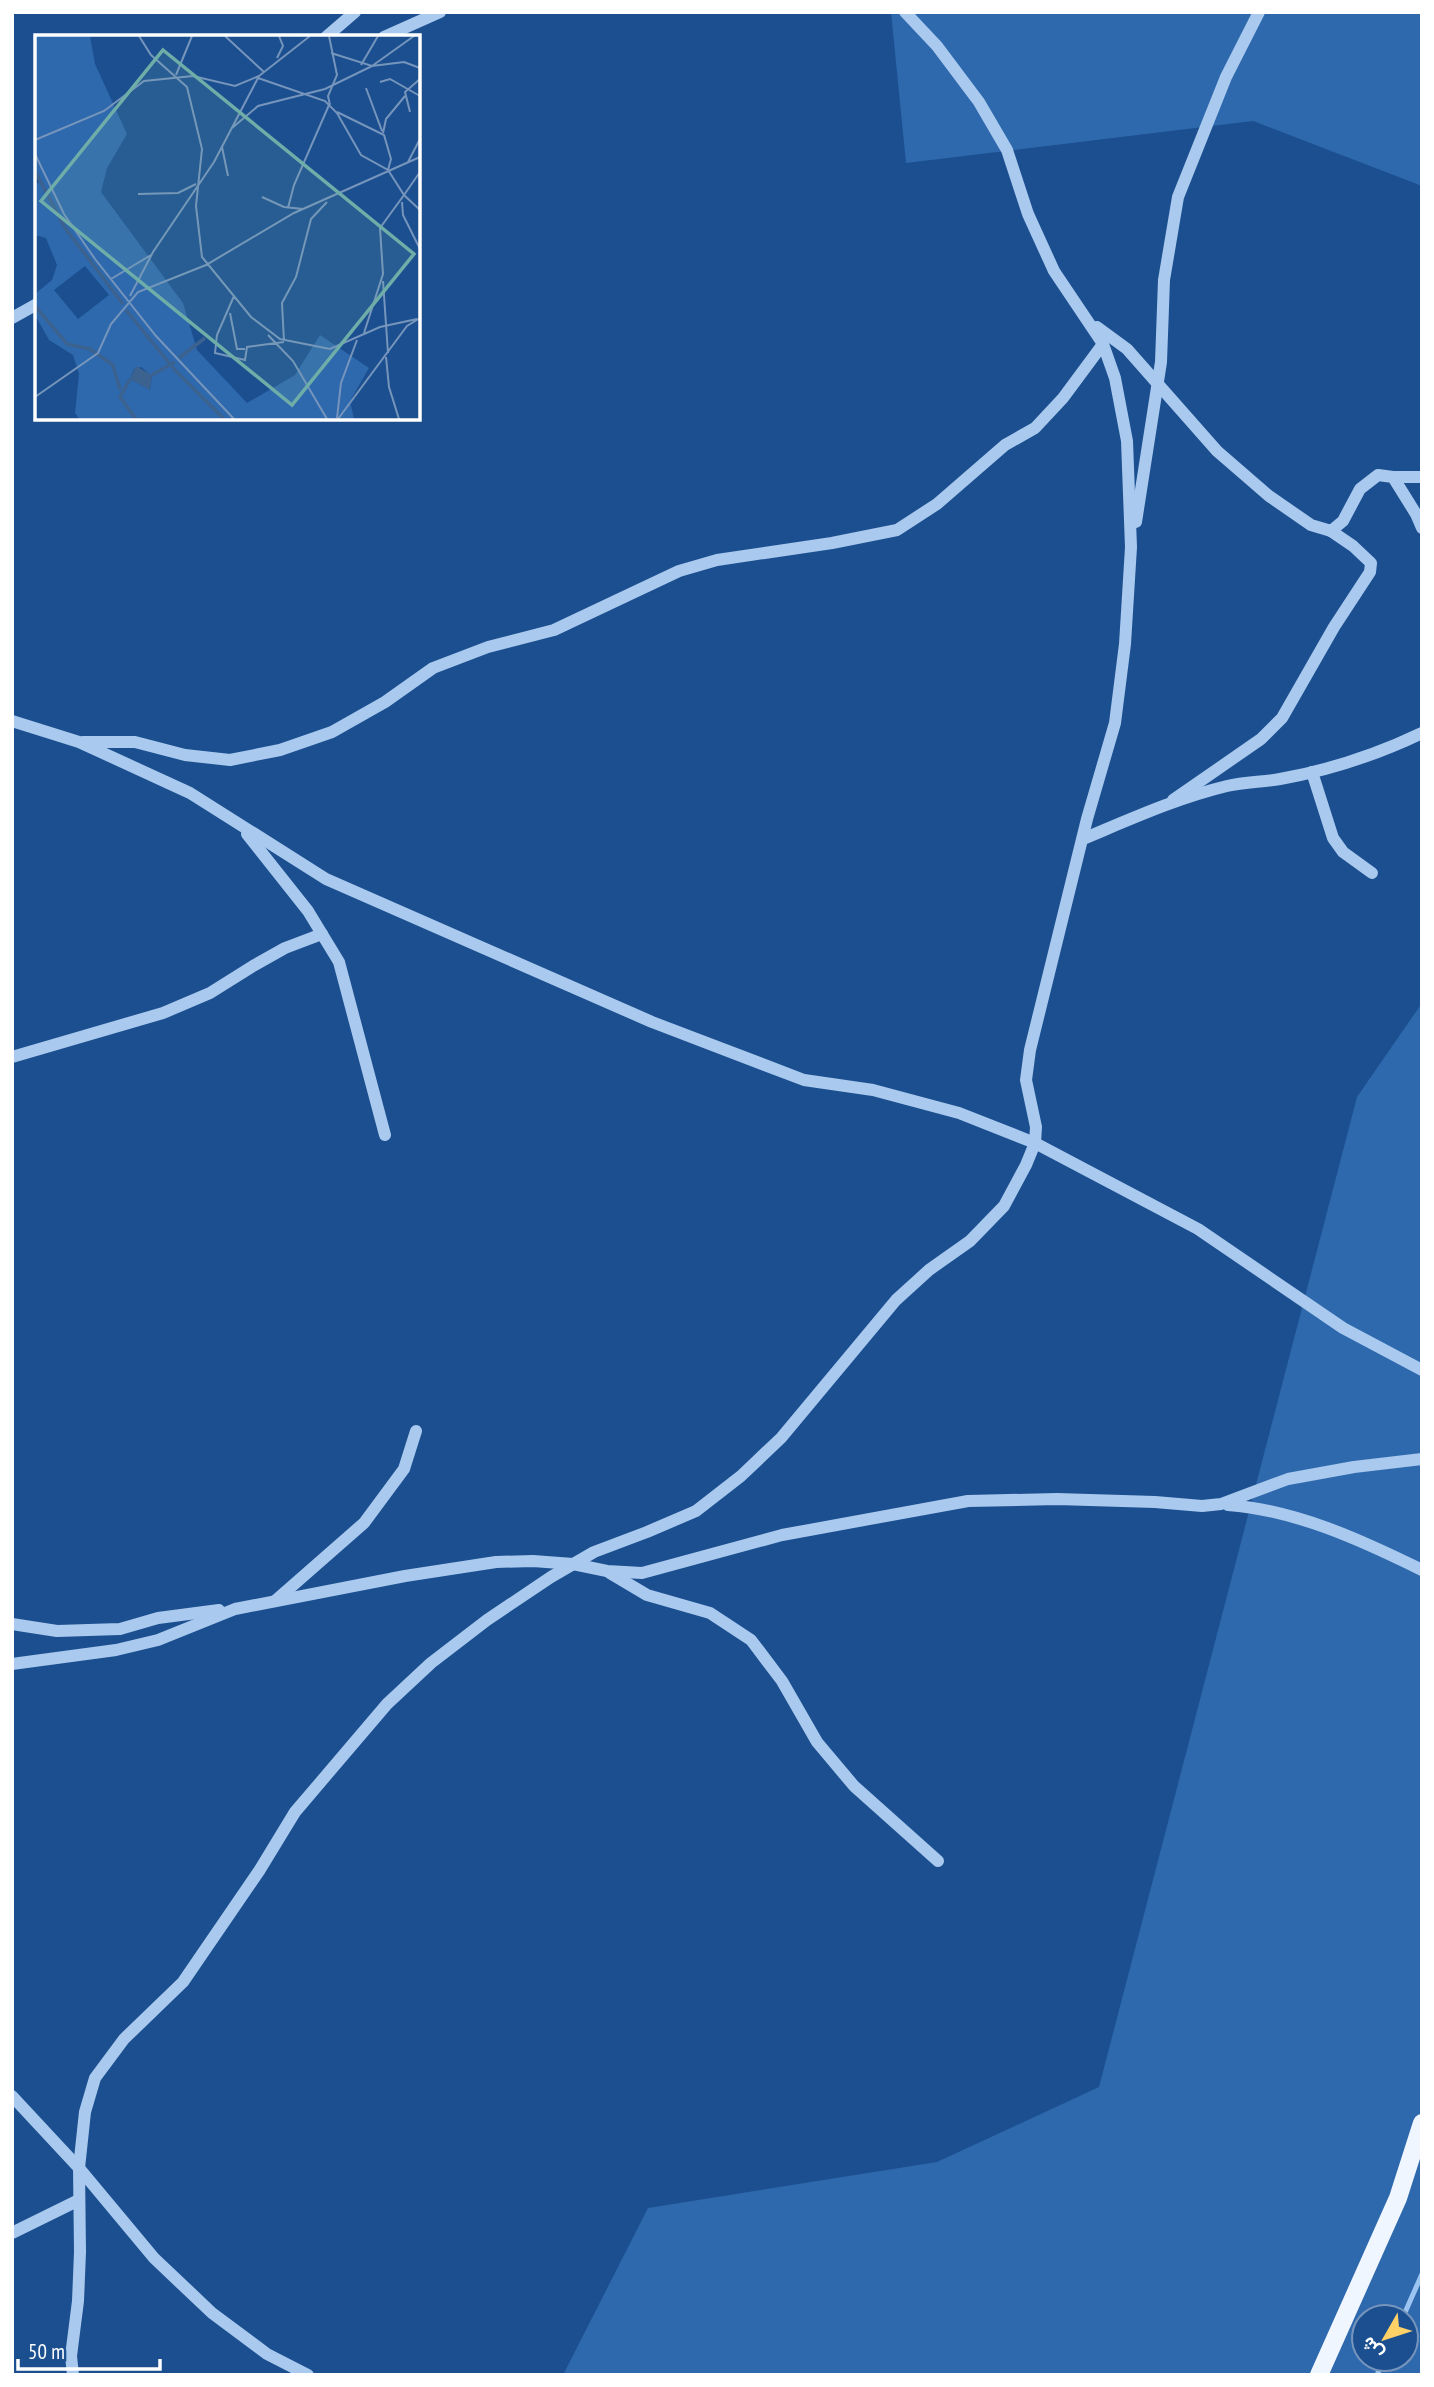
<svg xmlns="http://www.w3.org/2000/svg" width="1434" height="2387" viewBox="0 0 1434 2387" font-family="'PT Sans Narrow',Vazirmatn,sans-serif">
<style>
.green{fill:#2e69ad;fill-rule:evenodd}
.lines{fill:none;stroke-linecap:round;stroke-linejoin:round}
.stream{stroke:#9cc4f0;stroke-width:5}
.minor{stroke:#a9c9ee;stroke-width:12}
.major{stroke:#f0f6ff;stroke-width:18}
.inset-river{fill:none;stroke:#3c6290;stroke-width:3.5}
.inset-road{fill:none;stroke:#7695bc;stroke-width:2}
.view{fill:#6fada8;fill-opacity:0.15;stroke:#6fada8;stroke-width:3.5}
.inset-edge{fill:none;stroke:#fff;stroke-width:3.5}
</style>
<rect width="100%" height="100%" fill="#1b4f8f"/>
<!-- green -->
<g class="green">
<path d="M891,12H1422V186L1253,121L906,163Z"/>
<path d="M1422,1003V2375H563L648,2208L937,2162L1099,2087L1357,1097ZM1364,2317H1406V2359H1364Z"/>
</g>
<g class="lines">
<!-- stream -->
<g class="stream">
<path d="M1403,2317L1422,2274"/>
<path d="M1377,2375L1384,2359"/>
</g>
<!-- minor -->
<g class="minor">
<path d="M326,37L355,12"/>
<path d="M384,37L440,12"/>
<path d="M12,318L37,304"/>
<path d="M1097,327L1127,349L1217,451L1269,496L1311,525L1331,531L1343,521L1360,489L1378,475L1393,477L1416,514L1422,528"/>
<path d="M1393,477H1422"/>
<path d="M1136,522L1161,362L1164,280L1178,197L1226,77L1259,12"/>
<path d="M12,721L79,742L190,793L326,879L652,1022L804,1080L873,1090L959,1113L1035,1143L1198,1229L1343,1328L1422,1370"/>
<path d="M83,742H135L185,755L230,760L280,750L332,732L385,702L433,668L488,647L554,630L679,571L717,560L832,543L897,530L937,504L1005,445L1035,428L1063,398L1103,344"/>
<path d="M1312,772L1333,838L1343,852L1372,873"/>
<path d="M1173,800L1261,739L1282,718L1334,627L1370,572L1371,563L1353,546L1331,531"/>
<path d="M247,834L308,911L339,962L385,1135"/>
<path d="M1083,839C1131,819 1177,798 1227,786C1245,782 1263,782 1280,779C1331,770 1376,755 1422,733"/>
<path d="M12,1057L163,1013L210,993L253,966L285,948L322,934"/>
<path d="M1228,1505C1296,1510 1361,1540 1422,1570"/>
<path d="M610,1573L647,1595L710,1613L751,1640L782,1681L817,1742L854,1786L938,1861"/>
<path d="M275,1601L364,1523L404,1469L416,1431"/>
<path d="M12,1624L57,1631L120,1629L158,1618L219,1610"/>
<path d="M12,1664L116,1650L158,1640L235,1609L405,1576L496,1562L533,1561L573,1564L607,1571L642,1573L782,1535L968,1501L1057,1499L1155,1502L1202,1506L1221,1504L1288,1479L1354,1467L1422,1459"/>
<path d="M12,2096L79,2168L154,2258L212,2313L267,2354L308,2375"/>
<path d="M12,2233L79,2200"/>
<path d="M73,2375L71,2356L78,2301L80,2252L79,2168L85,2112L95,2078L124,2039L183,1982L259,1871L295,1812L387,1704L431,1663L487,1620L551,1577L594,1552L647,1532L696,1511L741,1476L781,1438L896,1300L929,1270L970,1241L1004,1206L1026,1165L1035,1143L1036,1127L1026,1080L1030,1050L1087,819L1115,723L1125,644L1131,547L1127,441L1115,378L1103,344L1054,271L1028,214L1007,150L979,102L937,46L905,12"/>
</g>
<!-- major -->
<path class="major" d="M1319,2375L1398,2198L1422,2123"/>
</g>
<!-- overview -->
<g transform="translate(35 35)">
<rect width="385" height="385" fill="#1b4f8f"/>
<path d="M0,1H55L60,29L92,99L72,133L66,157L148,268L162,315L212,368L260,340L285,300L334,333L315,366L319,384H44L40,378L44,339L38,320L14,305L0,280V259L17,245L22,230L11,203L0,200V150L4,147L0,136ZM50,231L74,260L43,284L19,255ZM106,332L117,341L115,355L95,344L99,334Z" fill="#2e69ad" fill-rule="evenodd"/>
<path d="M101,331L117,340L115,355L95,344Z" fill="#3c6290"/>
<path class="inset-river" d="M0,136L30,193L88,269M0,271L32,309L55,314L78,330L85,355M91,275L140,335L189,384M144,323L170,303M117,340L140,327M95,344L85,362L101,384"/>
<path class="inset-road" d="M104,1L116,20L152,52L167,114L161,171L167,222L216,282L245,304L295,314L345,292L382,284M190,1L229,37M294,1L302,40L293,61L295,70M296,18L337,31L379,1M242,23L248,11L244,1M326,30L343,1M141,40L157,1M223,43L290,66L302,78L326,120L353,135L369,160L345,193L348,239L329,298M345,47L355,44L385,61M331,53L347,96M302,77L349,100L356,124L353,135M375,77L370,57L385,44M197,93L223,71L290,54L337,31L369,27L385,33M348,98L351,84L370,61M0,105L69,76L109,46L158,41L200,51L224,41L275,1M187,112L193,141M0,119L29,179L60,224L121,301L199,384M373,127L385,104M385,137L369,160L385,175M103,159L143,158L161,149M227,162L249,172L268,174M367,167L368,180L385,214M253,173L259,150L294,70M76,244L116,220M348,246L353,318M95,261L118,217L179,127L224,41M199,261L182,300L180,318L210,325L212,312L249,307M195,278L202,314H210M233,300L258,326L292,384M249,306L247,268L261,242L276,184L292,167M351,322L354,352L364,384M0,362L63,318L76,289L103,257L171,230L259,178L385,122M302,383L306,348L322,305M303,384L372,291L385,283"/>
<path class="view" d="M128,15L379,219L257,370L6,166Z"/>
<rect width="385" height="385" class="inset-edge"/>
</g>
<!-- border -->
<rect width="1434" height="2387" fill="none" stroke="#ffffff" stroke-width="28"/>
<!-- north arrow -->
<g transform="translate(1385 2338) rotate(231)"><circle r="33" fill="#1b4f8f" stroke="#7695bc" stroke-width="2"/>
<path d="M0-5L12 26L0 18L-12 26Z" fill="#ffd166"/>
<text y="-10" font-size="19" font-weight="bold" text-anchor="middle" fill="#ffffff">ش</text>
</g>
<!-- scale -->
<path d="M18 2359v10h142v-10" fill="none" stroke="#ffffff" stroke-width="3.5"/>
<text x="28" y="2359" font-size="21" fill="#ffffff" stroke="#1b4f8f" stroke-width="5" paint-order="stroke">50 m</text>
</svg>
